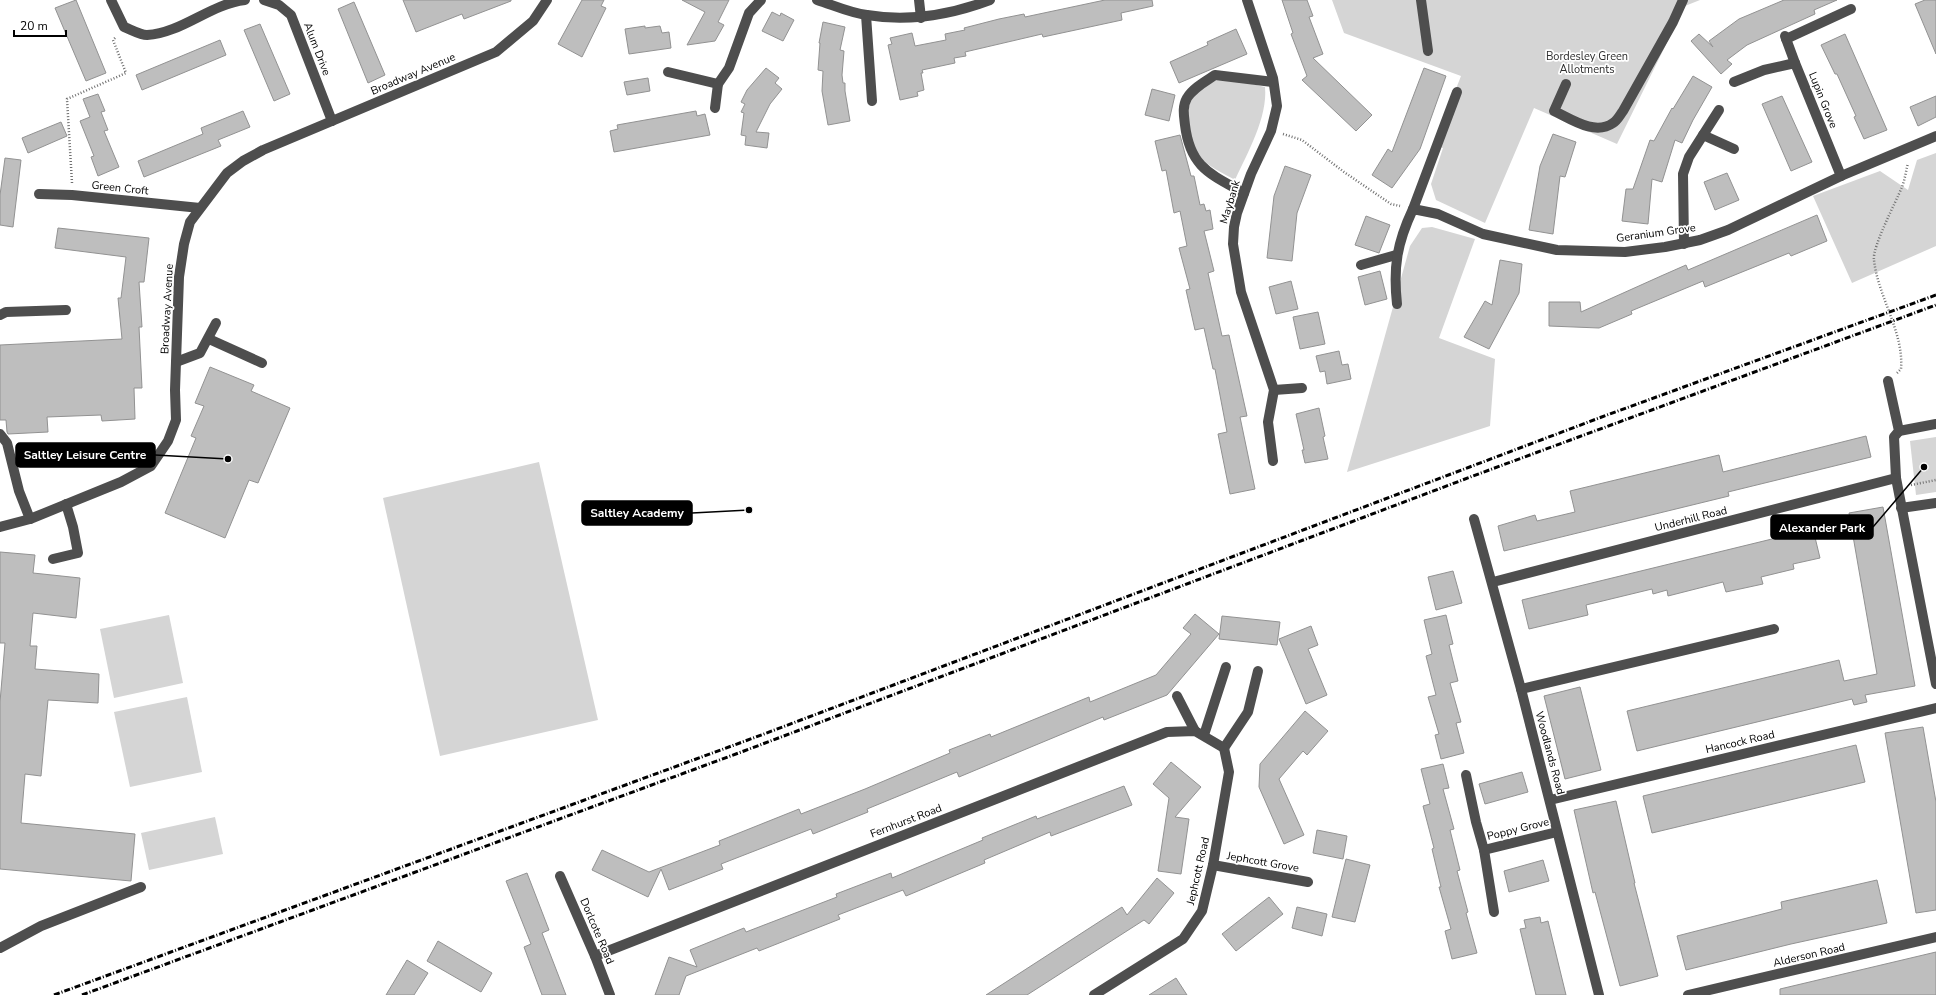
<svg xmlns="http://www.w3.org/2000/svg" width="1936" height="995" viewBox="0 0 1936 995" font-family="'Nunito Sans',sans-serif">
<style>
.green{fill:#d5d5d5}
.building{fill:#bebebe;stroke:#929292}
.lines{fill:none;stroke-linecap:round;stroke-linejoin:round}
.path{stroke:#707070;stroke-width:2.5;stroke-dasharray:1 2;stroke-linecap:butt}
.minor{stroke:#4e4e4e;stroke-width:10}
.rail{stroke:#000;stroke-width:3;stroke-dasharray:6 2 1 2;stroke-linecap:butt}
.labels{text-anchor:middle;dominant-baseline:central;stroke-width:3.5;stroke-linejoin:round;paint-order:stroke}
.street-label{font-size:11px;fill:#000;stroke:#fff}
.park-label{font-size:11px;fill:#2c2c2c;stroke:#fff}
.leader{fill:none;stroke:#000;stroke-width:1.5}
.callout-dot{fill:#000;stroke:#fff;stroke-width:1.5}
.callout{fill:#000;stroke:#000;stroke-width:1.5}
.callout-label{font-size:12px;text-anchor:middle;font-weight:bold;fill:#fff}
</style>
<rect width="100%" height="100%" fill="#fff"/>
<!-- green -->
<g class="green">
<path d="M1332,0H1700L1685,6L1617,144L1534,108L1485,223L1436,200L1431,184L1443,148L1434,145L1461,76L1344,33Z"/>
<path d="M1239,81L1265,87C1268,117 1247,154 1235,180C1225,174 1213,169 1204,161C1184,145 1180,92 1208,82C1215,79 1232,81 1239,81Z"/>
<path d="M1936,153V246L1852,283L1813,196L1880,171L1908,190L1917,160Z"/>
<path d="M1432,227L1475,239L1439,338L1495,359L1490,426L1347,472L1410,246L1422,228Z"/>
<path d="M1936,437V492L1916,495L1910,441Z"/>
<path d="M539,462L598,720L440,756L383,498Z"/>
<path d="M169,615L183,683L114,698L100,629Z"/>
<path d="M187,697L202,772L130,787L114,712Z"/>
<path d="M215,817L223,854L149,870L141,833Z"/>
</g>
<!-- building -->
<g class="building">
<path d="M76,0L106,73L86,81L55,8Z"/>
<path d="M403,0H511V1L464,19L462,14L416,32Z"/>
<path d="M582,0H604L601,6L606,8L582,57L558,44Z"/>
<path d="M682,0H729L718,22L724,25L715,41L687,45L705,12Z"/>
<path d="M1105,0H1152L1153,6L1121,13L1122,20L1043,37L1042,34L965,52L966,56L954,58L955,63L922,70L923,73H921L924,90L917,92L918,96L900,100L888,45L892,44L890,38L912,33L915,46L946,40L945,34L965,30L964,28L999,19L1024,14L1025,17Z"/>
<path d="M1282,0H1307L1313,16L1309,17L1323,54L1313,58L1372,115L1356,131L1302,80L1307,76L1291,34L1293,33Z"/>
<path d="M1784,0H1837L1814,10L1815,14L1747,45L1727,60L1732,64L1721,74L1691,41L1699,34L1713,47L1709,41L1739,19Z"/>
<path d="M1925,0H1936V54L1915,4Z"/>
<path d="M354,2L385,75L368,83L338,9Z"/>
<path d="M772,12L780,16L781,13L794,20L783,41L762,31Z"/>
<path d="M823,22L845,27L840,50L844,51L842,75L843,83H845V91L850,121L828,125L822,91L823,71L818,70L820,43H819Z"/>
<path d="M260,24L290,94L274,101L244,30Z"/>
<path d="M645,26V28L660,26L662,33L669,32L671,48L629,54L625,29Z"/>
<path d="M1236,29L1247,54L1179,83L1170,62L1208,45L1207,42Z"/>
<path d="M1845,34L1887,130L1864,139L1854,117L1856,116L1837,74H1835L1821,45Z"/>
<path d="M220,40L226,55L142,90L136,75Z"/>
<path d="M766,68L779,78L775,83L782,89L770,104L756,132L769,133L767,148L745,145L746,136L741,135L744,113L741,112L745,104L741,102L747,90Z"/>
<path d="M1424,68L1446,76L1420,149L1392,188L1372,175L1388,149L1392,152Z"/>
<path d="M1693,76L1712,87L1693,120L1682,143L1675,140L1662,182L1652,179L1648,224L1622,221L1626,189H1633L1650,140L1654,141L1672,108L1673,109Z"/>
<path d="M648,78L650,91L627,95L624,82Z"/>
<path d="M1152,89L1175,95L1169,121L1145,115Z"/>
<path d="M98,94L105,111L101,112L108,130L104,131L119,167L98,176L91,157L94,156L80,121L90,117L83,99Z"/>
<path d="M1782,96L1812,162L1791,171L1762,104Z"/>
<path d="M1936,96V117L1918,126L1910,107Z"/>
<path d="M243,111L250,127L218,140L221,146L144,177L138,161L203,134L201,128Z"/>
<path d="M696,111L697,116L705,114L710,135L614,152L610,131L618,129L617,125Z"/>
<path d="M61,122L67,136L28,153L22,138Z"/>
<path d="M1553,134L1576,142L1565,177L1560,176L1553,234L1529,230L1540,166Z"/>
<path d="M1180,135L1191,176H1194L1200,205L1204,204L1206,211L1210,210L1213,229L1204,231L1214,271L1208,273L1222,336L1229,335L1247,416L1240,417L1255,489L1230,494L1218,434L1227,432L1215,369H1213L1204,328L1195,330L1186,290L1190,289L1179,248L1187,246L1180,211L1174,213L1166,170L1162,171L1155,141Z"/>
<path d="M5,158L21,160L13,227L0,225V195Z"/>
<path d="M1285,166L1311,175L1297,213L1292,261L1267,258L1274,196Z"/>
<path d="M1727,173L1739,200L1715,210L1704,182Z"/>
<path d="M1817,215L1827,241L1791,256L1789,253L1705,287L1703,281L1631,311L1632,314L1599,328L1549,326V302H1580L1581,312L1661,276L1686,265L1688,270Z"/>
<path d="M1366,216L1390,225L1379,253L1355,245Z"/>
<path d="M58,228L149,238L144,282H139L142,327H139L142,388H134L135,419L102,421L101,415L47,417L48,432L8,434L7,432L6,420H0V345L122,339L118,298H121L126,257L55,248Z"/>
<path d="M1500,260L1522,264L1519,293L1489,349L1464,337L1485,301L1492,305Z"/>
<path d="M1380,271L1387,299L1365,305L1358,277Z"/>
<path d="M1291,281L1298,309L1276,314L1269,287Z"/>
<path d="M1318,312L1325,344L1300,349L1293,317Z"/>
<path d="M1339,351L1342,365L1348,364L1351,379L1327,384L1325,371L1320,372L1316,356Z"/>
<path d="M210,367L254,385L251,391L290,408L258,483L249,480L225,538L165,513L196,438L191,436L204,406L195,403Z"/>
<path d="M1319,408L1325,436L1323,437L1328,459L1305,463L1302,450H1304L1296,414Z"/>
<path d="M1866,436L1871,457L1728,492L1729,496L1504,551L1498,526L1535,515L1537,521L1575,512L1570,491L1719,455L1723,472Z"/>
<path d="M1883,507L1915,686L1865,695L1867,702L1854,705L1852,699L1637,751L1627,711L1839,660L1844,681L1877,674L1849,513Z"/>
<path d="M1813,529L1820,558L1793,564L1794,569L1761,577L1763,584L1726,592L1723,582L1668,596L1667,590L1653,594L1652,589L1586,605L1588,615L1529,629L1522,600Z"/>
<path d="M0,552L35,555L33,573L80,578L76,618L33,613L30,646H37L35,669L99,674L98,703L48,700L41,776L25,774L21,823L135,834L131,881L0,869V702L5,643H0Z"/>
<path d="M1453,571L1462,603L1436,610L1428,577Z"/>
<path d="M1195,614L1219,634L1167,695L1104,720L1103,717L959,777L957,772L867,809L868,812L813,834L811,829L721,864L723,869L669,890L661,869L648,897L592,870L602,850L649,872L720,845L719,841L799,809L801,814L865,789L950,753L949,750L990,734L991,737L1089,697L1090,702L1156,675L1191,634L1183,628Z"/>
<path d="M1446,615L1453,644L1449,645L1458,681L1450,683L1461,722L1456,723L1464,753L1441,759L1435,735L1439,734L1428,697L1436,695L1426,656L1432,654L1424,620Z"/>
<path d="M1222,616L1280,622L1277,645L1219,639Z"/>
<path d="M1311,626L1318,645L1308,649L1327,695L1306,704L1279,639Z"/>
<path d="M1580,687L1601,770L1565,779L1544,696Z"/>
<path d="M1305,711L1328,731L1307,755L1303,751L1279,779L1304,835L1284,844L1259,787L1260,764Z"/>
<path d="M1923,727L1936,802V910L1916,913L1885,733Z"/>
<path d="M1856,745L1865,782L1652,833L1643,796Z"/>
<path d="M1171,762L1201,787L1175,817L1189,819L1181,874L1158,871L1169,798L1153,784Z"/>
<path d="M1443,764L1449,788L1443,789L1454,829L1450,830L1460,870L1457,871L1468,912L1466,913L1477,953L1452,959L1445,931L1451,929L1439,887H1441L1432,849L1434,848L1423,806L1430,804L1421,769Z"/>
<path d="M1522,772L1528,792L1485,804L1479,784Z"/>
<path d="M1124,786L1132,805L1051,836L1050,832L984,860L985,863L906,896L903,890L838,915L840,919L759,951L757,948L686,976L679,995H655L669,957L697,967L690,950L744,928L746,932L837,897L836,894L891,873L892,878L983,840L982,838L1036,816L1037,819Z"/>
<path d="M1616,801L1635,883H1634L1658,976L1620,986L1595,892L1593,893L1574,810Z"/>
<path d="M1317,830L1347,836L1343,859L1313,853Z"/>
<path d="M1346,859L1370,865L1355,922L1332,917Z"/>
<path d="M1543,860L1549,881L1509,892L1504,871Z"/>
<path d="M527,873L549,930L542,933L566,995H542L524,947L531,944L506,881Z"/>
<path d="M1157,878L1174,893L1149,924L1144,920L1027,995H986L1122,907L1127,915Z"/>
<path d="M1877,880L1887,923L1791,944L1686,970L1677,936L1782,909L1781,902Z"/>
<path d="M1269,897L1283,914L1236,951L1222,934Z"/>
<path d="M1297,907L1327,914L1322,936L1292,928Z"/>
<path d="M1540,917L1541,923L1548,921L1566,995H1536L1520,929L1526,928L1524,920Z"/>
<path d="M438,941L492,973L481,992L427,961Z"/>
<path d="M1936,952V995H1780V989Z"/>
<path d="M407,960L428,973L414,995H386Z"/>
<path d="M1176,978L1187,995H1149Z"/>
</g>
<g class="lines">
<!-- path -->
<g class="path">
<path d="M1283,134L1302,140L1344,172L1391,204L1400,206"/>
<path d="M72,183L67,99L126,73L113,40L116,37"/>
<path d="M1897,373L1901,369C1904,332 1878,297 1874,260C1872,247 1896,202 1902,187C1905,179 1906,171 1908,163"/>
<path d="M1911,485L1936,480"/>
</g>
<!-- minor -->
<g class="minor">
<path d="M111,0L124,27C130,29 140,35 147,35C182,33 210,4 245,0"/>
<path d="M264,0L279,5L291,15L332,121"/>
<path d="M817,0C833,5 850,13 867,15C909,22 950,15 990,0"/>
<path d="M919,0L921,18"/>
<path d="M1247,0L1273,78L1277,106L1271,131L1251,174L1237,213L1234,227L1233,244L1241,292L1274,390L1268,422L1273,461"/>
<path d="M1421,0L1428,51"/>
<path d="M866,15L872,101"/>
<path d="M1785,36L1795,63"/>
<path d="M1786,39L1851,9"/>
<path d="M668,72L718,84"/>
<path d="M1734,82L1764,70L1795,63L1841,176"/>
<path d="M1566,84L1554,111C1571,119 1595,136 1613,123C1617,121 1620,115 1623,111L1673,22L1683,0"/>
<path d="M715,108L718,84L729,68L749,13L761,0"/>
<path d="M1703,135L1734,149"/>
<path d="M1244,193C1210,174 1190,167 1185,125C1184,116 1182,107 1187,98C1193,88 1206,81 1215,75L1273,82"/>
<path d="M39,194L72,195L200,208"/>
<path d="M1413,209L1457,92"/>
<path d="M1684,244L1683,174L1689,157L1719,110"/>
<path d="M1361,265L1396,255"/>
<path d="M1397,304C1393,267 1397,243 1413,209L1438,214L1483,234L1557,250L1625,252L1665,247L1700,240L1728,230L1841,176L1936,136"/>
<path d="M0,315L6,312L66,310"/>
<path d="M209,339L262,363"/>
<path d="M176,362L200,353L216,323"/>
<path d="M1888,381L1899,431L1894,437L1896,478L1936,684"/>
<path d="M1274,390L1302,388"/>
<path d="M1899,431L1936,424"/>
<path d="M0,434L7,443L19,491L30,519"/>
<path d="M1901,508L1936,503"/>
<path d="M1474,519L1521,689L1599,995"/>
<path d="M0,527L30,519L121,482L151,466L168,441L176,420L175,390L179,277L184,244L190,222L227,173L243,161L263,150L496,52L533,21L547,0"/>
<path d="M53,559L78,553L73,527L66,504"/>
<path d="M1493,582L1896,478"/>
<path d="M1521,689L1774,629"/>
<path d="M1177,696L1195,731"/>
<path d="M1204,735L1226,667"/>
<path d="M1224,748L1248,712L1258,671"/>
<path d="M1466,775L1476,822L1484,850L1494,912"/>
<path d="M1550,800L1936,708"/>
<path d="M1484,850L1557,832"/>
<path d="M1213,865L1308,882"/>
<path d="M560,876L595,956L610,995"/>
<path d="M0,948L41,926L141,887"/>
<path d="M595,956L1167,732L1195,731L1224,748"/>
<path d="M1094,995L1183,939L1202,911L1213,865L1229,772L1224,748"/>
<path d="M1688,995L1936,937"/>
</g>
<!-- rail -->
<g class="rail">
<path d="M54,995L756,737L1607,415L1936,295"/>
<path d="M82,995L744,751L1473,476L1936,305"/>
</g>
</g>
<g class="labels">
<!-- street labels -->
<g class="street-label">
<text transform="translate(317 49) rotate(69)">Alum Drive</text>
<text transform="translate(413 74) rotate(-23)">Broadway Avenue</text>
<text transform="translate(1823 100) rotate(68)">Lupin Grove</text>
<text transform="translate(120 188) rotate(6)">Green Croft</text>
<text transform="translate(1230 202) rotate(-73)">Maybank</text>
<text transform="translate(1656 233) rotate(-8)">Geranium Grove</text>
<text transform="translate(167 309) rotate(-87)">Broadway Avenue</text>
<text transform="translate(1691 519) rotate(-14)">Underhill Road</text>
<text transform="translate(1740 742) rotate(-13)">Hancock Road</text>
<text transform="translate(1550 753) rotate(75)">Woodlands Road</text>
<text transform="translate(906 821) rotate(-21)">Fernhurst Road</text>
<text transform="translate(1518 829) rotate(-14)">Poppy Grove</text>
<text transform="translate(1263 862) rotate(10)">Jephcott Grove</text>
<text transform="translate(1198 871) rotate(-77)">Jephcott Road</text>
<text transform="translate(597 931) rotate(67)">Dorlcote Road</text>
<text transform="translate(1809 955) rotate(-13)">Alderson Road</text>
</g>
<!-- park labels -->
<g class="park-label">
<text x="1587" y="56">Bordesley Green<tspan x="1587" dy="13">Allotments</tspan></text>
</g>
</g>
<!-- callouts -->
<path class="leader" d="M228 459L155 455M749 510L692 513M1924 467L1873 527"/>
<g class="callout-dot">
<circle cx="228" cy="459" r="4"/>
<circle cx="749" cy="510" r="4"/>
<circle cx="1924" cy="467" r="4"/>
</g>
<g class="callout">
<rect x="16" y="443" width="139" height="24" rx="4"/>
<rect x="582" y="501" width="110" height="24" rx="4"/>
<rect x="1771" y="515" width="102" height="24" rx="4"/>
</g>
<g class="callout-label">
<text x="85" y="459">Saltley Leisure Centre</text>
<text x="637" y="517">Saltley Academy</text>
<text x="1822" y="532">Alexander Park</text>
</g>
<!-- scale -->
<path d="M14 30v6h52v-6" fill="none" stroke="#000000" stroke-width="2"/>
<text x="20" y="30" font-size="12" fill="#000000" stroke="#ffffff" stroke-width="3" paint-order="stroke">20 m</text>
</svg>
